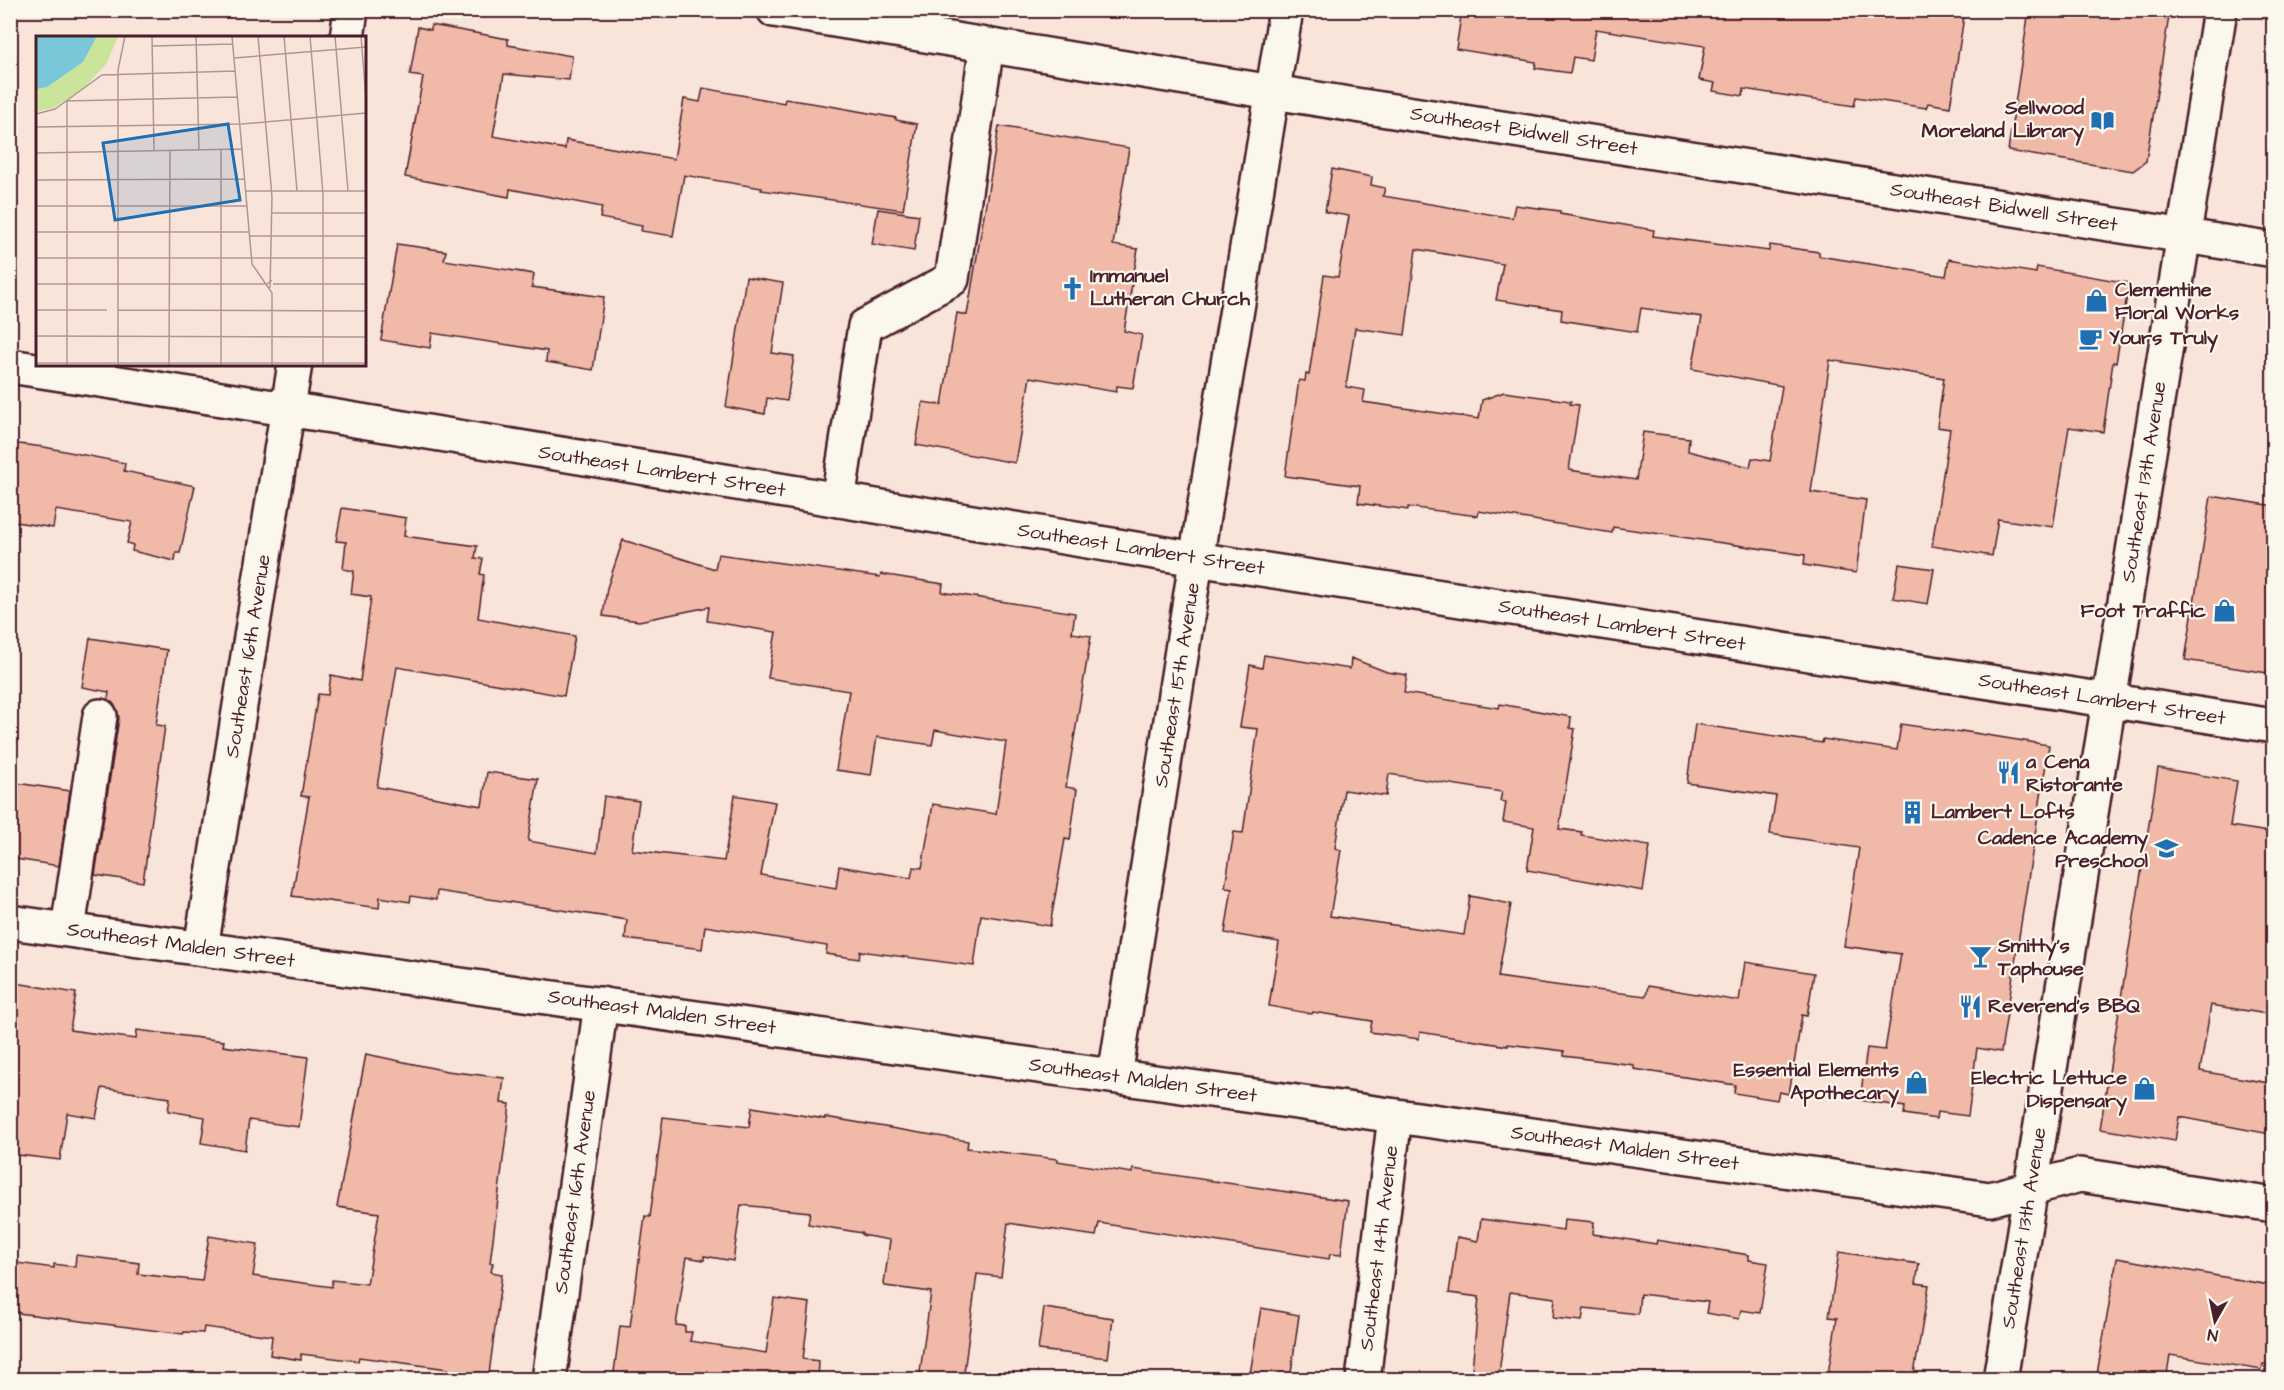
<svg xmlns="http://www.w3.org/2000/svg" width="2284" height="1390" viewBox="0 0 2284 1390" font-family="'Architects Daughter',sans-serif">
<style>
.building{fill:#f1b9a8;stroke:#4a1f2b;stroke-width:1.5;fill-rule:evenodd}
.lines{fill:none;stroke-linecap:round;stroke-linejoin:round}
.minor-casing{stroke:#4a1f2b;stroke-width:38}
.minor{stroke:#fbf7ec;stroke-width:33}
.labels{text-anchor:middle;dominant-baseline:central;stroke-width:4.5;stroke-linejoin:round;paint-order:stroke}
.poi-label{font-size:20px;font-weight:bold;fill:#4a1f2b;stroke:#fbf7ec;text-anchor:start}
.street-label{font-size:20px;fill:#4a1f2b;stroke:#fbf7ec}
.inset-road{fill:none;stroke:#b29593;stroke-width:1.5}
.view{fill:#1f6fb2;fill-opacity:0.15;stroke:#1f6fb2;stroke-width:3}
.inset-edge{fill:none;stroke:#4a1f2b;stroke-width:3}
</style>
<rect width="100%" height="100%" fill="#f8e4d8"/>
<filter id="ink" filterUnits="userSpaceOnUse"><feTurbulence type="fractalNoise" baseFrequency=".0167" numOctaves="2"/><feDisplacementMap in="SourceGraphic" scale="12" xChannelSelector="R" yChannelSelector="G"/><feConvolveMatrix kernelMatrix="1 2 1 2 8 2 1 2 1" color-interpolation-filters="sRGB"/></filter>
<g filter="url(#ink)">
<!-- building -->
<g class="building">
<path d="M1462,10H1730L1765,16L1766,10H1965L1950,107L1928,103L1926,108L1856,97L1854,106L1744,89L1743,96L1713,91L1715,83L1699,80L1705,46L1596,29L1591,60L1573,57L1570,73L1535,68L1536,62L1456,49Z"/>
<path d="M2029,10H2170L2146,161L2133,171L2008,151Z"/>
<path d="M431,25L508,39V45L572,56L569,80L504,74L493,136L565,149L566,140L674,159L684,99L700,102L703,88L784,103L785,99L830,106L896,118V120L917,124L903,210L761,190L762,188L684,175L673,236L641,231L642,226L600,218L602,207L510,189L509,197L405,177L423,77L410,75L418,27L431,30Z"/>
<path d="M999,126L1129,148L1113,245L1138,249L1124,331L1142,335L1133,388L1117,386L1116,392L1030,377L1015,463L916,445L923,402L942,405L957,313L967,315Z"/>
<path d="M1332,169L1372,177L1371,185L1385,188L1383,196L1512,218L1515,205L1560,211V214L1654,230L1653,236L1769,251L1770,245L1819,252V256L1946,276L1949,259L2036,273L2037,267L2129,283L2116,363L2113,362L2103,432L2069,427L2053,527L1998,519L1992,556L1932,546L1950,429L1937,427L1944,378L1830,360L1811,492L1866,500L1856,573L1804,565L1805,555L1702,540L1613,527L1612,533L1479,511L1478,516L1408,507V510L1358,503L1360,486L1285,476L1299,380L1305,381L1306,374L1309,375L1324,275L1338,277L1349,216L1325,212ZM1416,249L1503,264L1496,300L1562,310L1561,320L1637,332L1641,308L1702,317L1692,369L1782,386L1770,461L1752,458L1750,467L1688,451L1689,438L1643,432L1636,480L1569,470L1579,405L1570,404L1571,401L1504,392L1482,400L1479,419L1363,402L1365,390L1346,387L1355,328L1405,335Z"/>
<path d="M878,209L919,215L914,251L872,244Z"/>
<path d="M397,244L446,251L444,260L534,274L532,287L604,297L593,370L546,362L547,351L432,333L430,348L381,340Z"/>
<path d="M746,277L783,283L772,353L794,356L787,401L767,398L765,414L726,407Z"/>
<path d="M10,443L44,447L125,463L124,471L195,486L180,553H176L175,561L132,551L133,545L127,543L132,522L56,510L53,528L10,521Z"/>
<path d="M2211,496L2274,506V674L2185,660Z"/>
<path d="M342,508L406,518L404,536L477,546L475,558L483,559L480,574L484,575L478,618L575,636L564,696L397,667L377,787L482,806L487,772L538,779L528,841L597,853L604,796L639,801L632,850L724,861L735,795L775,802L761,875L836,888L839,866L911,878L913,867L922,868L933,804L996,814L1006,742L935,730L932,745L877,737L871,775L836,770L849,691L768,678L776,632L707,621L709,607L639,621L603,616L607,588L623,540L715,569L718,554L880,577L881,574L943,584L942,592L1075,613L1072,633L1091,636L1066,787L1077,789L1070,840L1065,839L1050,926L981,915L974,966L860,951L859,959L826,954L827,946L705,926L702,949L625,939L627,920L437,891L436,900L411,896L410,902L380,897L379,908L292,896L309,797L301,796L318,694L328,695L331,675L360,681L371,597L351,594L354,571L343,569L346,542L336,541Z"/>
<path d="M1899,564L1934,569L1928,604L1893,598Z"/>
<path d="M90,638L167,650L156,725L165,726L143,882L95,875L119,718L117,709L108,700L109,692L82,687Z"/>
<path d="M1264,655L1350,669L1351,658L1387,672L1407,675L1404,693L1499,708L1500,704L1571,717L1570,728L1575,729L1559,829L1582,832L1581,835L1650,846L1643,891L1527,870L1534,827L1503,822L1506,802L1500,801L1502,792L1389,774L1386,796L1344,790L1335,848L1341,850L1330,916L1464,935L1470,896L1511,904L1498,977L1562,986L1646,996L1648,986L1739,1001L1745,962L1814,973L1807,1016L1802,1015L1789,1094L1779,1092L1777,1100L1734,1093L1735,1085L1634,1069V1065L1564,1056V1051L1508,1044V1046L1420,1032L1419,1039L1370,1032L1372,1021L1313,1012L1312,1014L1269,1006L1279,942L1225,933L1232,888L1225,887L1234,832L1243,833L1258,729L1240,727L1250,665L1262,668Z"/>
<path d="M1695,724L1822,743L1823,739L1897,750L1901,724L1961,733V731L2049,745L2001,1052L1977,1048L1968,1116L1937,1112L1936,1119L1904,1114L1905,1107L1860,1100L1867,1048L1885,1050L1901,954L1844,946L1859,848L1770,834L1776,796L1687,783Z"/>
<path d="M2158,768L2237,781L2230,826L2274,833V1015L2211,1005L2200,1071L2274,1084V1114L2270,1134L2179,1117L2175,1141L2100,1129Z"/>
<path d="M10,782L70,791L59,866L10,858Z"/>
<path d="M10,982L76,993L70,1030L136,1039L137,1030L224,1041L223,1046L308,1057L299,1127L249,1120L245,1150L201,1143L205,1117L168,1111L170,1098L102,1088L96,1118L67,1113L60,1160L10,1154Z"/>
<path d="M366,1054L447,1071L504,1078L501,1103L510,1104L490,1263H493L491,1272L502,1274L489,1374L477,1372L476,1380H447L448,1369L359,1357L358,1361L301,1354V1360L270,1355L272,1336L204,1327L203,1333L184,1332L183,1334L10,1312V1262L54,1268V1264L75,1267L76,1255L139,1263L138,1274L202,1281L209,1236L258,1244L253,1276L332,1287V1280L367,1284L379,1213L337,1207Z"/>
<path d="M752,1107L825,1119V1117L968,1141L967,1148L1058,1159L1057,1161L1132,1173L1133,1169L1348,1201L1341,1255L1330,1254L1329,1259L1099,1223L1096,1236L1008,1223L1001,1277L977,1274L963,1380H919L931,1292L885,1286L884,1284L890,1240L862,1235V1233L808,1224L810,1212L741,1205L733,1261L704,1256V1260L687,1257L676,1325L685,1326V1332H692L690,1341L766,1353L774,1298L810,1303L803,1359L819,1361L818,1380H613L620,1326L630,1327L645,1216L650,1217L663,1117L749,1127Z"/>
<path d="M1481,1219L1563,1230L1564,1219L1594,1222L1593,1234L1656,1244L1657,1240L1749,1255V1260L1768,1263L1760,1313L1741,1310L1739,1319L1706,1313L1708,1302L1640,1294L1638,1314L1584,1308L1582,1321L1553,1318L1555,1298L1510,1292L1498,1380H1471L1479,1297L1449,1293L1457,1237L1478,1241Z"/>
<path d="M1839,1252L1919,1264L1916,1283L1929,1285L1913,1380H1827L1837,1318L1829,1317Z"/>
<path d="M2117,1258L2274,1286V1365L2263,1364L2262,1370L2170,1355L2166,1380H2096Z"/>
<path d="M1044,1308L1113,1318L1108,1358L1038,1350Z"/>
<path d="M1261,1308L1299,1315L1290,1380H1249Z"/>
</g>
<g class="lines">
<defs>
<g id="minor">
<path d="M774,10L1216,83L2274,250"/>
<path d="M347,38L351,10"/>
<path d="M10,366L331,416L1196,559L2274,726"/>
<path d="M838,500L865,326L952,279L987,45"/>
<path d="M10,922L1990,1199L2080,1175L2274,1205"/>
<path d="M68,929L100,716"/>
<path d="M201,948L295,364"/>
<path d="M1115,1076L1205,504L1286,10"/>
<path d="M549,1380L601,1004"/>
<path d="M1363,1380L1395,1116"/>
<path d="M2000,1380L2220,10"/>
</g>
</defs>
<!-- minor casing -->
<use href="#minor" class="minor-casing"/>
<!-- minor -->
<use href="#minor" class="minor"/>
</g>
</g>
<!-- icons -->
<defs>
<symbol id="library-bare" viewBox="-9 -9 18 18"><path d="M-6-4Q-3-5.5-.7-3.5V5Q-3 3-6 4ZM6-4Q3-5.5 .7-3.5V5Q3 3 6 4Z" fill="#1f6fb2" stroke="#fbf7ec" stroke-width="2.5" paint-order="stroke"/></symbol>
<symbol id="church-bare" viewBox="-9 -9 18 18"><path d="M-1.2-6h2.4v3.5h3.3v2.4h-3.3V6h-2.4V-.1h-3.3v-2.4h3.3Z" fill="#1f6fb2" stroke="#fbf7ec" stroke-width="2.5" paint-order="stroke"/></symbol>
<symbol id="shop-bare" viewBox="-9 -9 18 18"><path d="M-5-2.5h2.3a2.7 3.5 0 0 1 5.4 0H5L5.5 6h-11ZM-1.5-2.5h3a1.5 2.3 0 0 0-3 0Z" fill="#1f6fb2" stroke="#fbf7ec" stroke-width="2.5" paint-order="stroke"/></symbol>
<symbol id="cafe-bare" viewBox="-9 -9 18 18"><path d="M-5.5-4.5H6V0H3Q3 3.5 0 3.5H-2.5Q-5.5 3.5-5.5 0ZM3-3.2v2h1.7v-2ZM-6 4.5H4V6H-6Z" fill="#1f6fb2" stroke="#fbf7ec" stroke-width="2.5" paint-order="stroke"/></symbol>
<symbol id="restaurant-bare" viewBox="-9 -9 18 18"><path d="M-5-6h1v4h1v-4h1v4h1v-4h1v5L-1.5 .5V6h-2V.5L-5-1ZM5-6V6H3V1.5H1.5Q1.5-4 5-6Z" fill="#1f6fb2" stroke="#fbf7ec" stroke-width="2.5" paint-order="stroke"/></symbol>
<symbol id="building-bare" viewBox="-9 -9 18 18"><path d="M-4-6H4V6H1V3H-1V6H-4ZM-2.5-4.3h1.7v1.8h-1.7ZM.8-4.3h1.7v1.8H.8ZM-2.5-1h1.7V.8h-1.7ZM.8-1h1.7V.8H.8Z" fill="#1f6fb2" stroke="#fbf7ec" stroke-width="2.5" paint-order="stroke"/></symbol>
<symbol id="school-bare" viewBox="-9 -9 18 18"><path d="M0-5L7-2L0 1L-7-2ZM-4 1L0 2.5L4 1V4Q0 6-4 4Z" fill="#1f6fb2" stroke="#fbf7ec" stroke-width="2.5" paint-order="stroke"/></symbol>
<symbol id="bar-bare" viewBox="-9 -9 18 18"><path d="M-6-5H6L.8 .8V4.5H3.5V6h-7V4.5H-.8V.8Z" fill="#1f6fb2" stroke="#fbf7ec" stroke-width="2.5" paint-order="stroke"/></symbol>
</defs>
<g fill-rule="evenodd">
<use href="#library-bare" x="2086" y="104" width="33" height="33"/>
<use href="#church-bare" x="1056" y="272" width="33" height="33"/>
<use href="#shop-bare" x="2080" y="284" width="33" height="33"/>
<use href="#cafe-bare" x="2074" y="322" width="33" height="33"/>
<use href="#shop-bare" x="2208" y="594" width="33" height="33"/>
<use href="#restaurant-bare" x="1992" y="756" width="33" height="33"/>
<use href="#building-bare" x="1896" y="796" width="33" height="33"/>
<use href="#school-bare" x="2150" y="832" width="33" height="33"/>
<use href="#bar-bare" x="1964" y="940" width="33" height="33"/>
<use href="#restaurant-bare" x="1954" y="990" width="33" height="33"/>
<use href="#shop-bare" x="1900" y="1066" width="33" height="33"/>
<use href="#shop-bare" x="2128" y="1072" width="33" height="33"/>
</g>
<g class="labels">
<!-- poi labels -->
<g class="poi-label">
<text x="2084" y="108" text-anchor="end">Sellwood<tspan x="2084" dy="23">Moreland Library</tspan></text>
<text x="1090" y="276">Immanuel<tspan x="1090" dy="23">Lutheran Church</tspan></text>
<text x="2115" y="290">Clementine<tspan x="2115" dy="23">Floral Works</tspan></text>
<text x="2109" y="338">Yours Truly</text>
<text x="2206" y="611" text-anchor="end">Foot Traffic</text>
<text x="2026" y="762">a Cena<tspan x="2026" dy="23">Ristorante</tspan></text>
<text x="1931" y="812">Lambert Lofts</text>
<text x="2148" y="838" text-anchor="end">Cadence Academy<tspan x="2148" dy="23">Preschool</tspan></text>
<text x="1998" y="946">Smitty's<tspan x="1998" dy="23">Taphouse</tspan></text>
<text x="1988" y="1006">Reverend's BBQ</text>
<text x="1899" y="1070" text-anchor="end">Essential Elements<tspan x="1899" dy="23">Apothecary</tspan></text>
<text x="2127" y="1078" text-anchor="end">Electric Lettuce<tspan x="2127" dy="23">Dispensary</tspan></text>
</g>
<!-- street labels -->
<g class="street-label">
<text transform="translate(1524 131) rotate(9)">Southeast Bidwell Street</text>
<text transform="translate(2004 207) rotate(9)">Southeast Bidwell Street</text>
<text transform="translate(662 471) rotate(9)">Southeast Lambert Street</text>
<text transform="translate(2144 482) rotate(-81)">Southeast 13th Avenue</text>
<text transform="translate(1141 549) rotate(9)">Southeast Lambert Street</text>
<text transform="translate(1622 625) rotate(9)">Southeast Lambert Street</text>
<text transform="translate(248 656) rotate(-81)">Southeast 16th Avenue</text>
<text transform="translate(1177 685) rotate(-81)">Southeast 15th Avenue</text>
<text transform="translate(2102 699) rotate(9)">Southeast Lambert Street</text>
<text transform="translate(181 945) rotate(8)">Southeast Malden Street</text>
<text transform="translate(662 1012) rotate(8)">Southeast Malden Street</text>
<text transform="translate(1143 1080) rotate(8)">Southeast Malden Street</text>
<text transform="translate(1625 1148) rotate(8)">Southeast Malden Street</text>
<text transform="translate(575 1192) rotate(-82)">Southeast 16th Avenue</text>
<text transform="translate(2024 1228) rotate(-81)">Southeast 13th Avenue</text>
<text transform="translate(1379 1248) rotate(-83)">Southeast 14th Avenue</text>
</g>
</g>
<!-- overview -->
<g transform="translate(36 36)">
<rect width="330" height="330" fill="#f8e4d8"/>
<path d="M0,0H82L71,27L48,52L17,72L0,76Z" fill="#cae59b"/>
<path d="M0,0H61L47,26L11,51L0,53Z" fill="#79c7d8"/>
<path class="inset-road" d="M116,0L118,115M160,0L163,114M196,0L216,228L236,257V330M222,0L236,161L234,252M248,0L261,155M274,0L287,158V330M299,0L312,155M325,0L330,63M116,10L197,8M198,22L330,11M0,78L19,73L66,39L199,35M0,91L206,88L330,77M0,117L206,113M0,144L208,143M209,155H330M0,170H211M236,177H330M0,196H213M214,200H330M0,222H330M0,248H231L236,244M237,248H330M0,274H71M82,274L330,275M0,300L330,301M0,327H330M31,330V65L201,61M82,330V34L89,0M133,330L134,114M185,330V114"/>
<path class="view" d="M192,88L204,164L79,184L67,107Z"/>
<rect width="330" height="330" class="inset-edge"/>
</g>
<!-- margin -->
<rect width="2284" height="1390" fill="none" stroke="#fbf7ec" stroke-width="36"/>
<rect x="18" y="18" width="2248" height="1354" fill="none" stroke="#4a1f2b" stroke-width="2" filter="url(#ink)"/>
<!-- north arrow -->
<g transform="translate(2215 1321) rotate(189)" stroke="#fbf7ec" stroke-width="4.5" paint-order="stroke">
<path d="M0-4.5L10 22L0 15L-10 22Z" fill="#4a1f2b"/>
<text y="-9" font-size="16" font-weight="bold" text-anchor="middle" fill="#4a1f2b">N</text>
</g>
</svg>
